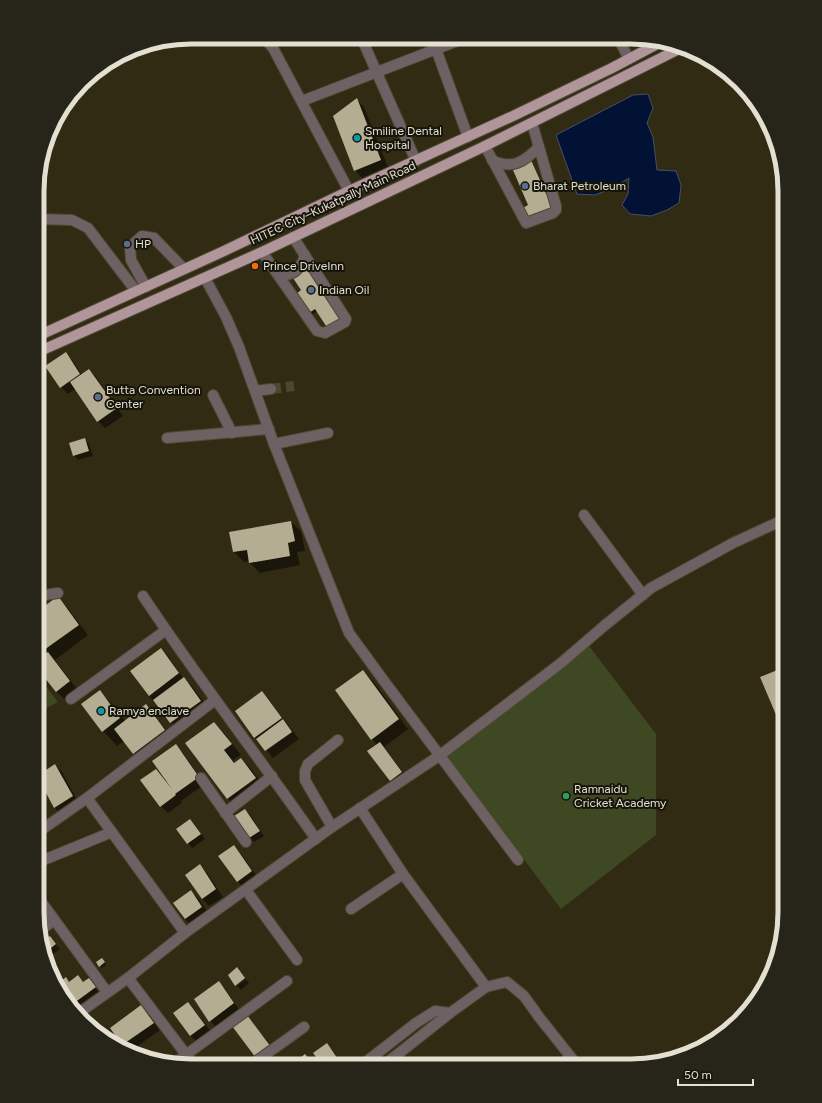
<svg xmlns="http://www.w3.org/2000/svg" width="822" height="1103" viewBox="0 0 822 1103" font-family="Figtree,sans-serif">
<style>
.green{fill:#3e4822}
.water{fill:#021235;stroke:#465064}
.shadow{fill:#0007}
.building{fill:#b4ad92}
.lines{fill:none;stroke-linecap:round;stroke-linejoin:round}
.minor-tunnel{stroke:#4d4630;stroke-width:10;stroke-dasharray:10 5;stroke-linecap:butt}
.minor-casing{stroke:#4e4832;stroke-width:12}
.major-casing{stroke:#4e4832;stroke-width:12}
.minor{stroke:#6e6163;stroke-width:10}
.major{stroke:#b0959b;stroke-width:10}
.culture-dot{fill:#0f9aa8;stroke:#17140a;stroke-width:1.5}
.service-dot{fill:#5c6f8a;stroke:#17140a;stroke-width:1.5}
.food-dot{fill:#e8710a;stroke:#17140a;stroke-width:1.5}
.leisure-dot{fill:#2e9e5b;stroke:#17140a;stroke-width:1.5}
.labels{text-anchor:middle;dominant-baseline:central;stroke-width:4;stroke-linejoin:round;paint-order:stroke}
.poi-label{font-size:12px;fill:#e3e0d2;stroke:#17140a;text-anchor:start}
.street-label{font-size:12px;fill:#e3e0d2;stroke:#17140a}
.rim{fill:none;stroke:#e3e0d2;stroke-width:5}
</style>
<rect width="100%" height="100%" fill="#322b14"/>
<!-- green -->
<g class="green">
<path d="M589,646L656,734V835L561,909L447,757Z"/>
<path d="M37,675L58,702L37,713Z"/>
</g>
<!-- water -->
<path class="water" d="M648,94L653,108L647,123L653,137L657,170L676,171L681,185L679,203L667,210L651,216L630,214L622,205L628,194L629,178L613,188L595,195L577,194L556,135L633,95Z"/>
<!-- shadow -->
<g class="shadow">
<path d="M357,100L364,107L388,167L362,178L355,170Z"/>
<path d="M531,162L533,164L555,211L529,205Z"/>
<path d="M303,291L318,311L311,315L309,313Z"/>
<path d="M66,354L73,361L82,375L89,370L96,377L123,416L105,428L98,421L76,389L68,394L61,387Z"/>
<path d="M84,439L89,444L93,456L78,460L74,455Z"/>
<path d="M291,522L301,531L305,551L297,552L300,565L260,573L250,563V561L244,562L234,552L230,533Z"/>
<path d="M57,597L67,607L88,635L55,660L77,689L64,699L57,692L37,666L38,612Z"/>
<path d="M161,649L168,656L183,678L191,685L208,708L178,730L149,696Z"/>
<path d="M363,671L373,681L408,729L384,747L408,779L397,788L390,781L377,745L372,739Z"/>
<path d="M99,691L114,706L125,721L146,705L153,713L172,738L141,760L124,741L117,746L103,731Z"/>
<path d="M262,693L269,700L299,739L273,758L255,737Z"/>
<path d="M214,723L224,733L241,755L233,760L235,763L241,759L251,769L265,788L237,808L228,799L187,744Z"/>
<path d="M176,746L183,753L205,784L181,801L182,803L168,813L161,806L156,770L164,778L165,777Z"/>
<path d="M55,765L62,772L79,804L62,815L55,808L39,776Z"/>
<path d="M245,810L250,815L264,836L254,842L249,838Z"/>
<path d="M190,820L205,839L192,848L188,843Z"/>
<path d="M234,846L241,854L259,879L245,889L238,882L220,856Z"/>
<path d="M200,866L207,873L223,897L209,906L202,899Z"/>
<path d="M190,891L198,898L209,914L192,926L185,919L174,903Z"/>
<path d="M50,937L60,949L48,958L44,941Z"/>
<path d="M104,961L106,965L102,968L100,966Z"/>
<path d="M78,977L84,983L93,984L99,993L74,1011L56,986L70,983Z"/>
<path d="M246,979L249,983L241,990L237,986Z"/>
<path d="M218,983L226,990L240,1011L217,1028L210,1021Z"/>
<path d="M188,1003L195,1011L212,1033L198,1043L191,1036L175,1013Z"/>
<path d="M141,1007L148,1014L160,1030L132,1050L126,1048L123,1045L111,1028Z"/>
<path d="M247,1016L254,1024L277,1054L264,1064L265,1065H259Z"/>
<path d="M327,1044L334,1052L343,1065H323L314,1053Z"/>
</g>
<!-- building -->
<g class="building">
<path d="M357,98L381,160L354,171L333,116Z"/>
<path d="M531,160L553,209L527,222L521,209L528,205L513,170Z"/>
<path d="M309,268L344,319L328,329L315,309L309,313L294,296L301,290L293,278Z"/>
<path d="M66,352L80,374L60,388L45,366Z"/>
<path d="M89,369L117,408L97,422L70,382Z"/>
<path d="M85,438L89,451L73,456L69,443Z"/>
<path d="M291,521L295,541L288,543L290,556L249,563L247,550L233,552L229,532Z"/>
<path d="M58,596L79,625L37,655L38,611Z"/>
<path d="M161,648L179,673L149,696L130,671Z"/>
<path d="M48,652L70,681L56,692L37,668V659Z"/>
<path d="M785,667V736L760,677Z"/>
<path d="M363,670L399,719L371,740L335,690Z"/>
<path d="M184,677L201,701L170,723L153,700Z"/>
<path d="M100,690L120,718L102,732L81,704Z"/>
<path d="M262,691L282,718L254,738L235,711Z"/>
<path d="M146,704L165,730L133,754L114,729Z"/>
<path d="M283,719L292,732L265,751L256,739Z"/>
<path d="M214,722L232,744L224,750L234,763L241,758L256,778L227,799L185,743Z"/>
<path d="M380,742L402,772L390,781L367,751Z"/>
<path d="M176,744L199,777L175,794L176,795L160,807L140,780L156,769L172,789L152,761Z"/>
<path d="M55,764L73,796L54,808L37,776Z"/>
<path d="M245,809L260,831L249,838L234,816Z"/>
<path d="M190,819L201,834L187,844L176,829Z"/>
<path d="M234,845L252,871L237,882L218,856Z"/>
<path d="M200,864L216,889L202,899L185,875Z"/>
<path d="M191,890L202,907L185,919L173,903Z"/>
<path d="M50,936L56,944L46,952L44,940Z"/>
<path d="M102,958L105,962L99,967L96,962Z"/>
<path d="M237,967L245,978L235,986L228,975Z"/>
<path d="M78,975L83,982L89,978L96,987L70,1006L56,985L66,977L69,982Z"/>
<path d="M219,981L234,1003L209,1022L194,999Z"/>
<path d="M188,1002L205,1025L190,1036L173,1013Z"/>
<path d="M141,1005L154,1023L122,1045L110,1028Z"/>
<path d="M247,1015L271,1047L256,1058L232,1026Z"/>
<path d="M327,1043L342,1065H322L313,1053Z"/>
<path d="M305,1054L314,1065H297L295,1062Z"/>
</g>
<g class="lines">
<!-- minor-tunnel -->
<path class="minor-tunnel" d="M271,389L294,386"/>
<defs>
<g id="minor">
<path d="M263,37L273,48L349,191"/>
<path d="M361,37L416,161"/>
<path d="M432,38L468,137"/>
<path d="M618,38L629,59"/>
<path d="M302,101L465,38"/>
<path d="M485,146L526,223L553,213L556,210V206L532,123"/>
<path d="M492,160C512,170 524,162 539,147"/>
<path d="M38,219L72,220L88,228L136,291"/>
<path d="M262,252L317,331L325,333L345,322L346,319L293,237"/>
<path d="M276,272C279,273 283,275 286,275C296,274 303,264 305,255"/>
<path d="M205,278L226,317L239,347L274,444L349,633L387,685L518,860"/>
<path d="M146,287L131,260L130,247L142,236L154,238L184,269"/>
<path d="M255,391L271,389"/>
<path d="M213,395L232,433"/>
<path d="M167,438L269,429"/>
<path d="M274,444L328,433"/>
<path d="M584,515L643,595"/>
<path d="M38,596L58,593"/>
<path d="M143,596C198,679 259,757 316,839"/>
<path d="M71,699L166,630"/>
<path d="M201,778L246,842"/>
<path d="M87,798L185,933"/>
<path d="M360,808L403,874L486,987"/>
<path d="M225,813L272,776"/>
<path d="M332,827L305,780V771L308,764L338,740"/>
<path d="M37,833L87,798L215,700"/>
<path d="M46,859L112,832"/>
<path d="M246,890L297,960"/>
<path d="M37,896L107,992"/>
<path d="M351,909L403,874"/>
<path d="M41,930L54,920"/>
<path d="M128,978L194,1065"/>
<path d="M76,1015L128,978L185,933L332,827L439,756L561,663L604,626L651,588L733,543L785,519"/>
<path d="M172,1065L287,981"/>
<path d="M251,1065L304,1027"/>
<path d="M362,1065L416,1023L435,1011L450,1013L486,987L507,982L524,996L539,1017L578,1066"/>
<path d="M384,1065L450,1013"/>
<path d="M560,1066L570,1057"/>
</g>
<g id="major">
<path d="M38,336L224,251L349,191L513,116L612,68L661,42"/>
<path d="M38,352L262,252L485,146L679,49"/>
</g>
</defs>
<!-- minor casing -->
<use href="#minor" class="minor-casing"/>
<!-- major casing -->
<use href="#major" class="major-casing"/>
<!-- minor -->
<use href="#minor" class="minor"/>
<!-- major -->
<use href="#major" class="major"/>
</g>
<!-- markers -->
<g class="culture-dot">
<circle cx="357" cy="138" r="4"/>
<circle cx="101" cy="711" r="4"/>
</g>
<g class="service-dot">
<circle cx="525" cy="186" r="4"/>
<circle cx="127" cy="244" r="4"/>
<circle cx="311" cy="290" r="4"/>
<circle cx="98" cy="397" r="4"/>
</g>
<circle class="food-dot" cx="255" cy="266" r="4"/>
<circle class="leisure-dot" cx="566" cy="796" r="4"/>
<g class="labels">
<!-- poi labels -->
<g class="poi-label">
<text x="365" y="131">Smiline Dental<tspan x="365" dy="14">Hospital</tspan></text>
<text x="533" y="186">Bharat Petroleum</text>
<text x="135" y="244">HP</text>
<text x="263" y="266">Prince DriveInn</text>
<text x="319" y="290">Indian Oil</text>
<text x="106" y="390">Butta Convention<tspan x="106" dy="14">Center</tspan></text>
<text x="109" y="711">Ramya enclave</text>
<text x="574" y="789">Ramnaidu<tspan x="574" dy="14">Cricket Academy</tspan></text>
</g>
<!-- street labels -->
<g class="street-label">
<text transform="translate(333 203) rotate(-25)">HITEC City–Kukatpally Main Road</text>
</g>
</g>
<!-- crop -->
<path d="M0 0H822V1103H0ZM191 44H631A147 147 0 0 1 778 191V912A147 147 0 0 1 631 1059H191A147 147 0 0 1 44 912V191A147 147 0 0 1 191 44Z" fill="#27241a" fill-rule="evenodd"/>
<path class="rim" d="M191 44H631A147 147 0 0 1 778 191V912A147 147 0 0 1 631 1059H191A147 147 0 0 1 44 912V191A147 147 0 0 1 191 44Z"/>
<!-- scale -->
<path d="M678 1079v6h75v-6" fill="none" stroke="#e3e0d2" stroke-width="2"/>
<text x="684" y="1079" font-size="12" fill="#e3e0d2" stroke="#17140a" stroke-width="3" paint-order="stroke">50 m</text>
</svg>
